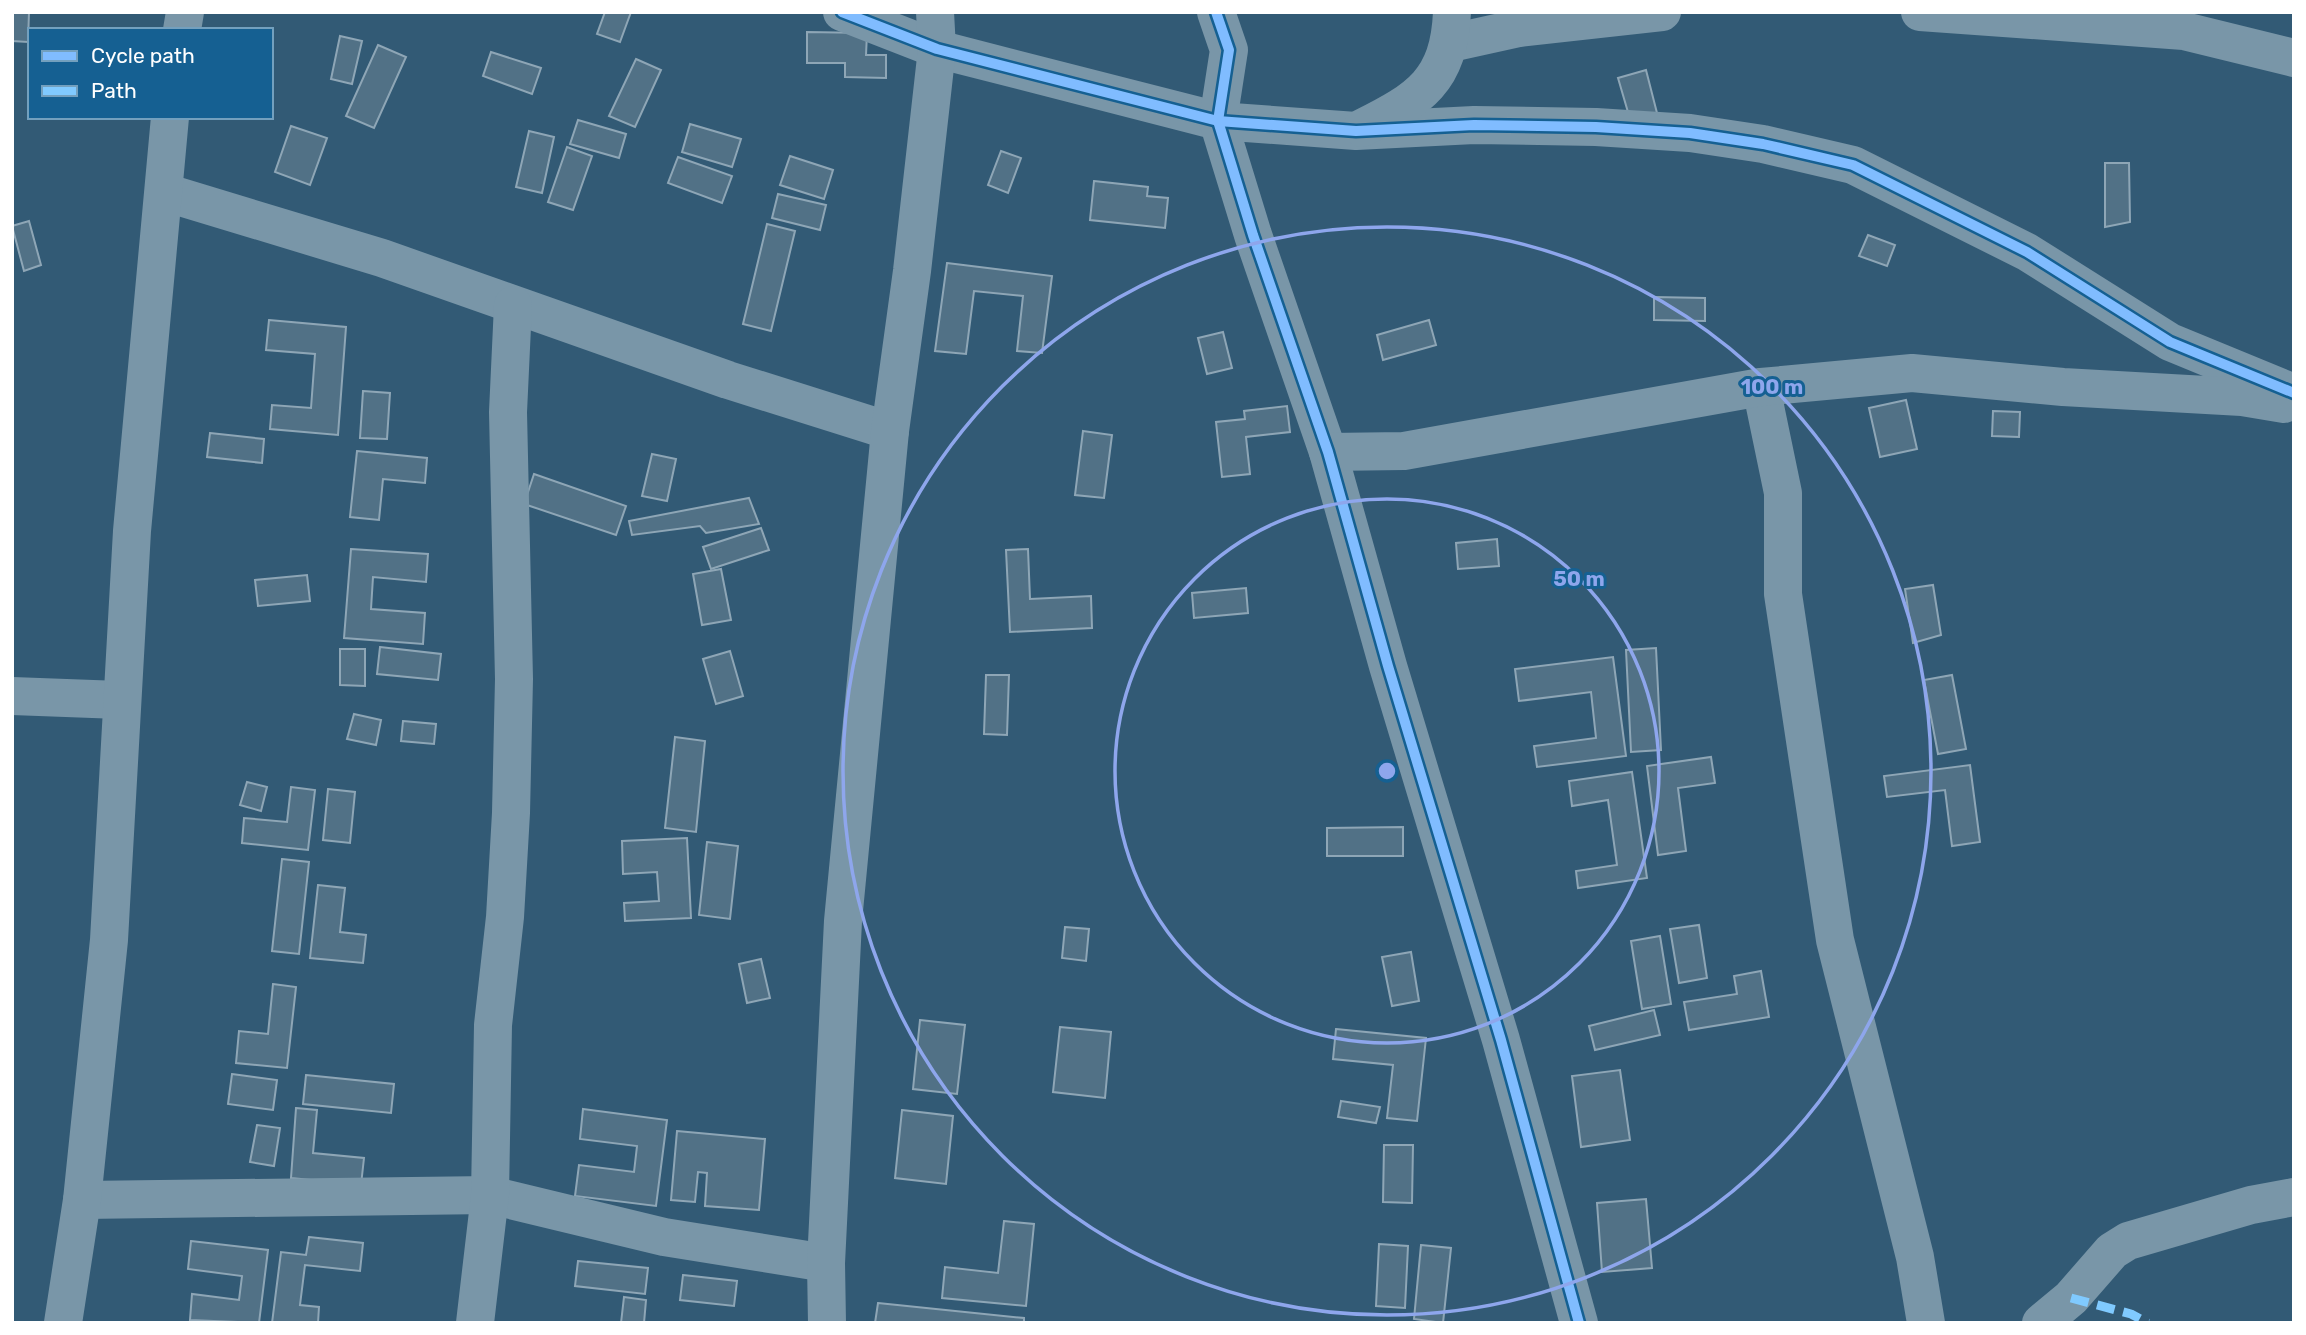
<svg xmlns="http://www.w3.org/2000/svg" width="2306" height="1335" viewBox="0 0 2306 1335" font-family="Rubik,sans-serif">
<style>
.building{fill:#517186;stroke:#8ea6b6;stroke-width:2}
.lines{fill:none;stroke-linecap:round;stroke-linejoin:round}
.minor{stroke:#7996a8;stroke-width:38}
.quiet{stroke:#80caff;stroke-width:9;stroke-dasharray:18 9;stroke-linecap:butt}
.cycleway-casing{stroke:#156092;stroke-width:15}
.cycleway{stroke:#80bcff;stroke-width:10}
.ring{fill:none;stroke:#8ea6ec;stroke-width:3.5}
.centre{fill:#8ea6ec;stroke:#156092;stroke-width:3.5}
.ring-label{font-size:21px;text-anchor:middle;font-weight:bold;fill:#8ea6ec;stroke:#156092;stroke-width:6;stroke-linejoin:round;paint-order:stroke}
</style>
<rect width="100%" height="100%" fill="#325a75"/>
<!-- building -->
<g class="building">
<path d="M12,12H29L28,42L12,41Z"/>
<path d="M605,12H631L620,42L597,34Z"/>
<path d="M807,32L867,33L866,55H886V78L845,77V63H807Z"/>
<path d="M340,36L362,41L352,84L331,79Z"/>
<path d="M378,45L406,57L374,128L346,116Z"/>
<path d="M491,52L541,68L532,94L483,76Z"/>
<path d="M636,59L661,70L635,127L609,116Z"/>
<path d="M1646,70L1657,113L1630,119L1618,78Z"/>
<path d="M578,120L626,134L619,158L570,144Z"/>
<path d="M690,124L741,139L732,167L682,152Z"/>
<path d="M291,126L327,138L310,185L275,172Z"/>
<path d="M529,131L554,137L542,193L516,187Z"/>
<path d="M567,147L592,156L573,210L548,202Z"/>
<path d="M1001,151L1021,158L1008,193L988,185Z"/>
<path d="M790,156L833,170L824,199L780,185Z"/>
<path d="M678,157L732,176L722,203L668,183Z"/>
<path d="M2105,163H2129L2130,222L2105,227Z"/>
<path d="M1094,181L1148,187L1147,196L1168,198L1165,228L1090,220Z"/>
<path d="M778,194L826,205L820,230L772,218Z"/>
<path d="M29,221L41,265L24,271L12,226Z"/>
<path d="M767,224L795,231L771,331L743,324Z"/>
<path d="M1868,235L1895,245L1887,266L1859,256Z"/>
<path d="M947,263L1052,276L1042,353L1017,351L1023,296L974,291L966,354L935,351Z"/>
<path d="M1654,297L1705,298V321L1654,320Z"/>
<path d="M269,320L346,327L338,435L270,429L272,405L311,408L315,354L266,350Z"/>
<path d="M1429,320L1436,345L1383,360L1377,335Z"/>
<path d="M1223,332L1232,368L1207,374L1198,338Z"/>
<path d="M363,391L390,393L387,439L360,438Z"/>
<path d="M1906,400L1917,449L1880,457L1869,408Z"/>
<path d="M1287,406L1290,432L1246,437L1250,474L1222,477L1216,422L1245,419L1244,411Z"/>
<path d="M1993,411L2020,412L2019,437L1992,436Z"/>
<path d="M1083,431L1112,435L1104,498L1075,495Z"/>
<path d="M210,433L264,439L262,463L207,457Z"/>
<path d="M357,451L427,458L425,483L383,479L379,520L350,517Z"/>
<path d="M652,454L676,459L667,501L642,496Z"/>
<path d="M534,474L626,506L616,535L524,504Z"/>
<path d="M749,498L759,524L706,533L700,526L632,535L629,521Z"/>
<path d="M761,528L769,550L711,569L703,547Z"/>
<path d="M1497,539L1499,566L1458,569L1456,543Z"/>
<path d="M351,549L428,554L426,582L373,577L371,609L425,613L423,644L344,638Z"/>
<path d="M1028,549L1030,599L1091,596L1092,628L1010,632L1006,550Z"/>
<path d="M721,569L731,620L702,625L693,574Z"/>
<path d="M307,575L310,601L258,606L255,580Z"/>
<path d="M1933,585L1941,635L1913,643L1905,589Z"/>
<path d="M1246,588L1248,613L1194,618L1192,593Z"/>
<path d="M380,647L441,654L438,680L377,674Z"/>
<path d="M1656,648L1661,750L1631,752L1626,650Z"/>
<path d="M340,649H365V686L340,685Z"/>
<path d="M730,651L743,696L716,704L703,659Z"/>
<path d="M1613,657L1626,756L1537,767L1534,746L1596,738L1591,692L1519,701L1515,669Z"/>
<path d="M986,675H1009L1007,735L984,734Z"/>
<path d="M1952,675L1966,749L1938,754L1924,680Z"/>
<path d="M354,714L381,720L376,745L347,739Z"/>
<path d="M403,721L436,724L434,744L401,741Z"/>
<path d="M675,737L705,741L696,832L665,828Z"/>
<path d="M1711,757L1715,783L1678,788L1686,851L1658,855L1647,766Z"/>
<path d="M1970,765L1980,842L1952,846L1945,790L1887,797L1884,776Z"/>
<path d="M1632,772L1647,878L1578,888L1576,871L1617,865L1608,800L1572,806L1569,781Z"/>
<path d="M247,782L267,787L261,811L240,805Z"/>
<path d="M291,787L315,790L308,850L242,843L244,818L287,822Z"/>
<path d="M328,789L355,792L350,843L323,840Z"/>
<path d="M1403,827V856H1327V828Z"/>
<path d="M687,838L691,918L625,921L624,903L659,901L657,872L623,874L622,841Z"/>
<path d="M707,842L738,846L730,919L699,915Z"/>
<path d="M282,859L309,862L299,954L272,951Z"/>
<path d="M318,885L345,888L340,932L366,935L363,963L310,958Z"/>
<path d="M1699,925L1707,978L1679,983L1670,929Z"/>
<path d="M1065,927L1089,929L1086,961L1062,958Z"/>
<path d="M1660,936L1671,1004L1642,1009L1631,941Z"/>
<path d="M1411,952L1419,1001L1392,1006L1382,957Z"/>
<path d="M761,959L770,998L747,1003L739,964Z"/>
<path d="M1761,971L1769,1017L1689,1030L1684,1002L1737,994L1734,976Z"/>
<path d="M273,984L296,987L287,1068L236,1063L239,1031L268,1034Z"/>
<path d="M1654,1010L1660,1035L1595,1050L1589,1026Z"/>
<path d="M920,1020L965,1025L957,1094L913,1089Z"/>
<path d="M1060,1027L1111,1032L1105,1098L1053,1092Z"/>
<path d="M1336,1029L1426,1038L1417,1121L1387,1118L1393,1065L1333,1059Z"/>
<path d="M1620,1070L1630,1140L1581,1147L1572,1076Z"/>
<path d="M232,1074L277,1080L273,1110L228,1104Z"/>
<path d="M306,1075L394,1084L391,1113L303,1104Z"/>
<path d="M1341,1101L1380,1107L1376,1123L1338,1117Z"/>
<path d="M296,1108L317,1110L313,1153L364,1158L361,1185L291,1178Z"/>
<path d="M583,1109L667,1120L656,1206L575,1196L579,1165L634,1172L637,1146L580,1139Z"/>
<path d="M902,1110L953,1116L946,1184L895,1178Z"/>
<path d="M257,1125L280,1128L274,1166L250,1162Z"/>
<path d="M677,1131L765,1139L759,1210L705,1206L707,1173L698,1172L695,1202L671,1200Z"/>
<path d="M1384,1145H1413L1412,1203L1383,1202Z"/>
<path d="M1646,1199L1652,1268L1602,1272L1597,1203Z"/>
<path d="M1004,1221L1034,1224L1026,1306L942,1298L945,1267L998,1273Z"/>
<path d="M309,1237L363,1243L360,1271L305,1265L300,1305L319,1307L318,1323H272L281,1252L306,1255Z"/>
<path d="M191,1241L268,1250L259,1323L190,1320L192,1294L239,1300L242,1276L188,1269Z"/>
<path d="M1379,1244L1408,1246L1405,1308L1376,1306Z"/>
<path d="M1421,1245L1451,1248L1443,1323L1414,1319Z"/>
<path d="M578,1261L648,1268L645,1294L575,1286Z"/>
<path d="M683,1275L737,1281L734,1306L680,1300Z"/>
<path d="M624,1297L646,1300L644,1323H621Z"/>
<path d="M878,1303L1024,1318V1323H875Z"/>
</g>
<g class="lines">
<!-- minor -->
<g class="minor">
<path d="M842,12L937,49L1218,121L1356,131L1474,125L1596,127L1690,133L1763,144L1853,165L2027,252L2170,342L2294,393"/>
<path d="M1216,12L1229,50L1218,121L1253,235L1328,452L1388,666L1501,1040L1579,1323"/>
<path d="M1920,12L2184,31L2294,58"/>
<path d="M182,30L185,12"/>
<path d="M1451,43L1519,28L1662,12"/>
<path d="M1362,128C1420,99 1449,81 1452,12"/>
<path d="M164,192L382,258L728,380L890,431"/>
<path d="M1761,387L1783,493V594L1835,940L1915,1257L1926,1323"/>
<path d="M1328,452L1404,451L1761,387L1912,373L2063,387L2242,397L2284,404"/>
<path d="M12,696L120,700"/>
<path d="M82,1200L490,1195L664,1237L826,1263"/>
<path d="M63,1323L82,1200L109,940L132,531L170,117"/>
<path d="M475,1323L490,1195L493,1025L505,917L511,813L514,679L508,412L513,305"/>
<path d="M827,1323L826,1263L843,921L890,431L912,271L937,49L935,12"/>
<path d="M2041,1323L2071,1298L2112,1251L2128,1241L2251,1205L2294,1197"/>
</g>
<!-- quiet -->
<path class="quiet" d="M2071,1298L2131,1314L2148,1323"/>
<defs>
<g id="cycleway">
<path d="M842,12L937,49L1218,121L1356,131L1474,125L1596,127L1690,133L1763,144L1853,165L2027,252L2170,342L2294,393"/>
<path d="M1216,12L1229,50L1218,121L1253,235L1328,452L1388,666L1501,1040L1579,1323"/>
</g>
</defs>
<!-- cycleway casing -->
<use href="#cycleway" class="cycleway-casing"/>
<!-- cycleway -->
<use href="#cycleway" class="cycleway"/>
</g>
<!-- distance rings -->
<g class="ring">
<circle cx="1387" cy="771" r="272"/>
<circle cx="1387" cy="771" r="544"/>
</g>
<circle cx="1387" cy="771" r="10" class="centre"/>
<g class="ring-label">
<text x="1772" y="394">100 m</text>
<text x="1579" y="586">50 m</text>
</g>
<!-- border -->
<rect width="2306" height="1335" fill="none" stroke="#ffffff" stroke-width="28"/>
<!-- legend -->
<rect x="28" y="28" width="245" height="91" fill="#156092" stroke="#73a0be" stroke-width="2"/>
<rect x="42" y="51" width="35" height="10" fill="#80bcff" stroke="#73a0be" stroke-width="2"/>
<text x="91" y="63" font-size="21" fill="#ffffff">Cycle path</text>
<rect x="42" y="86" width="35" height="10" fill="#80caff" stroke="#73a0be" stroke-width="2"/>
<text x="91" y="98" font-size="21" fill="#ffffff">Path</text>
</svg>
